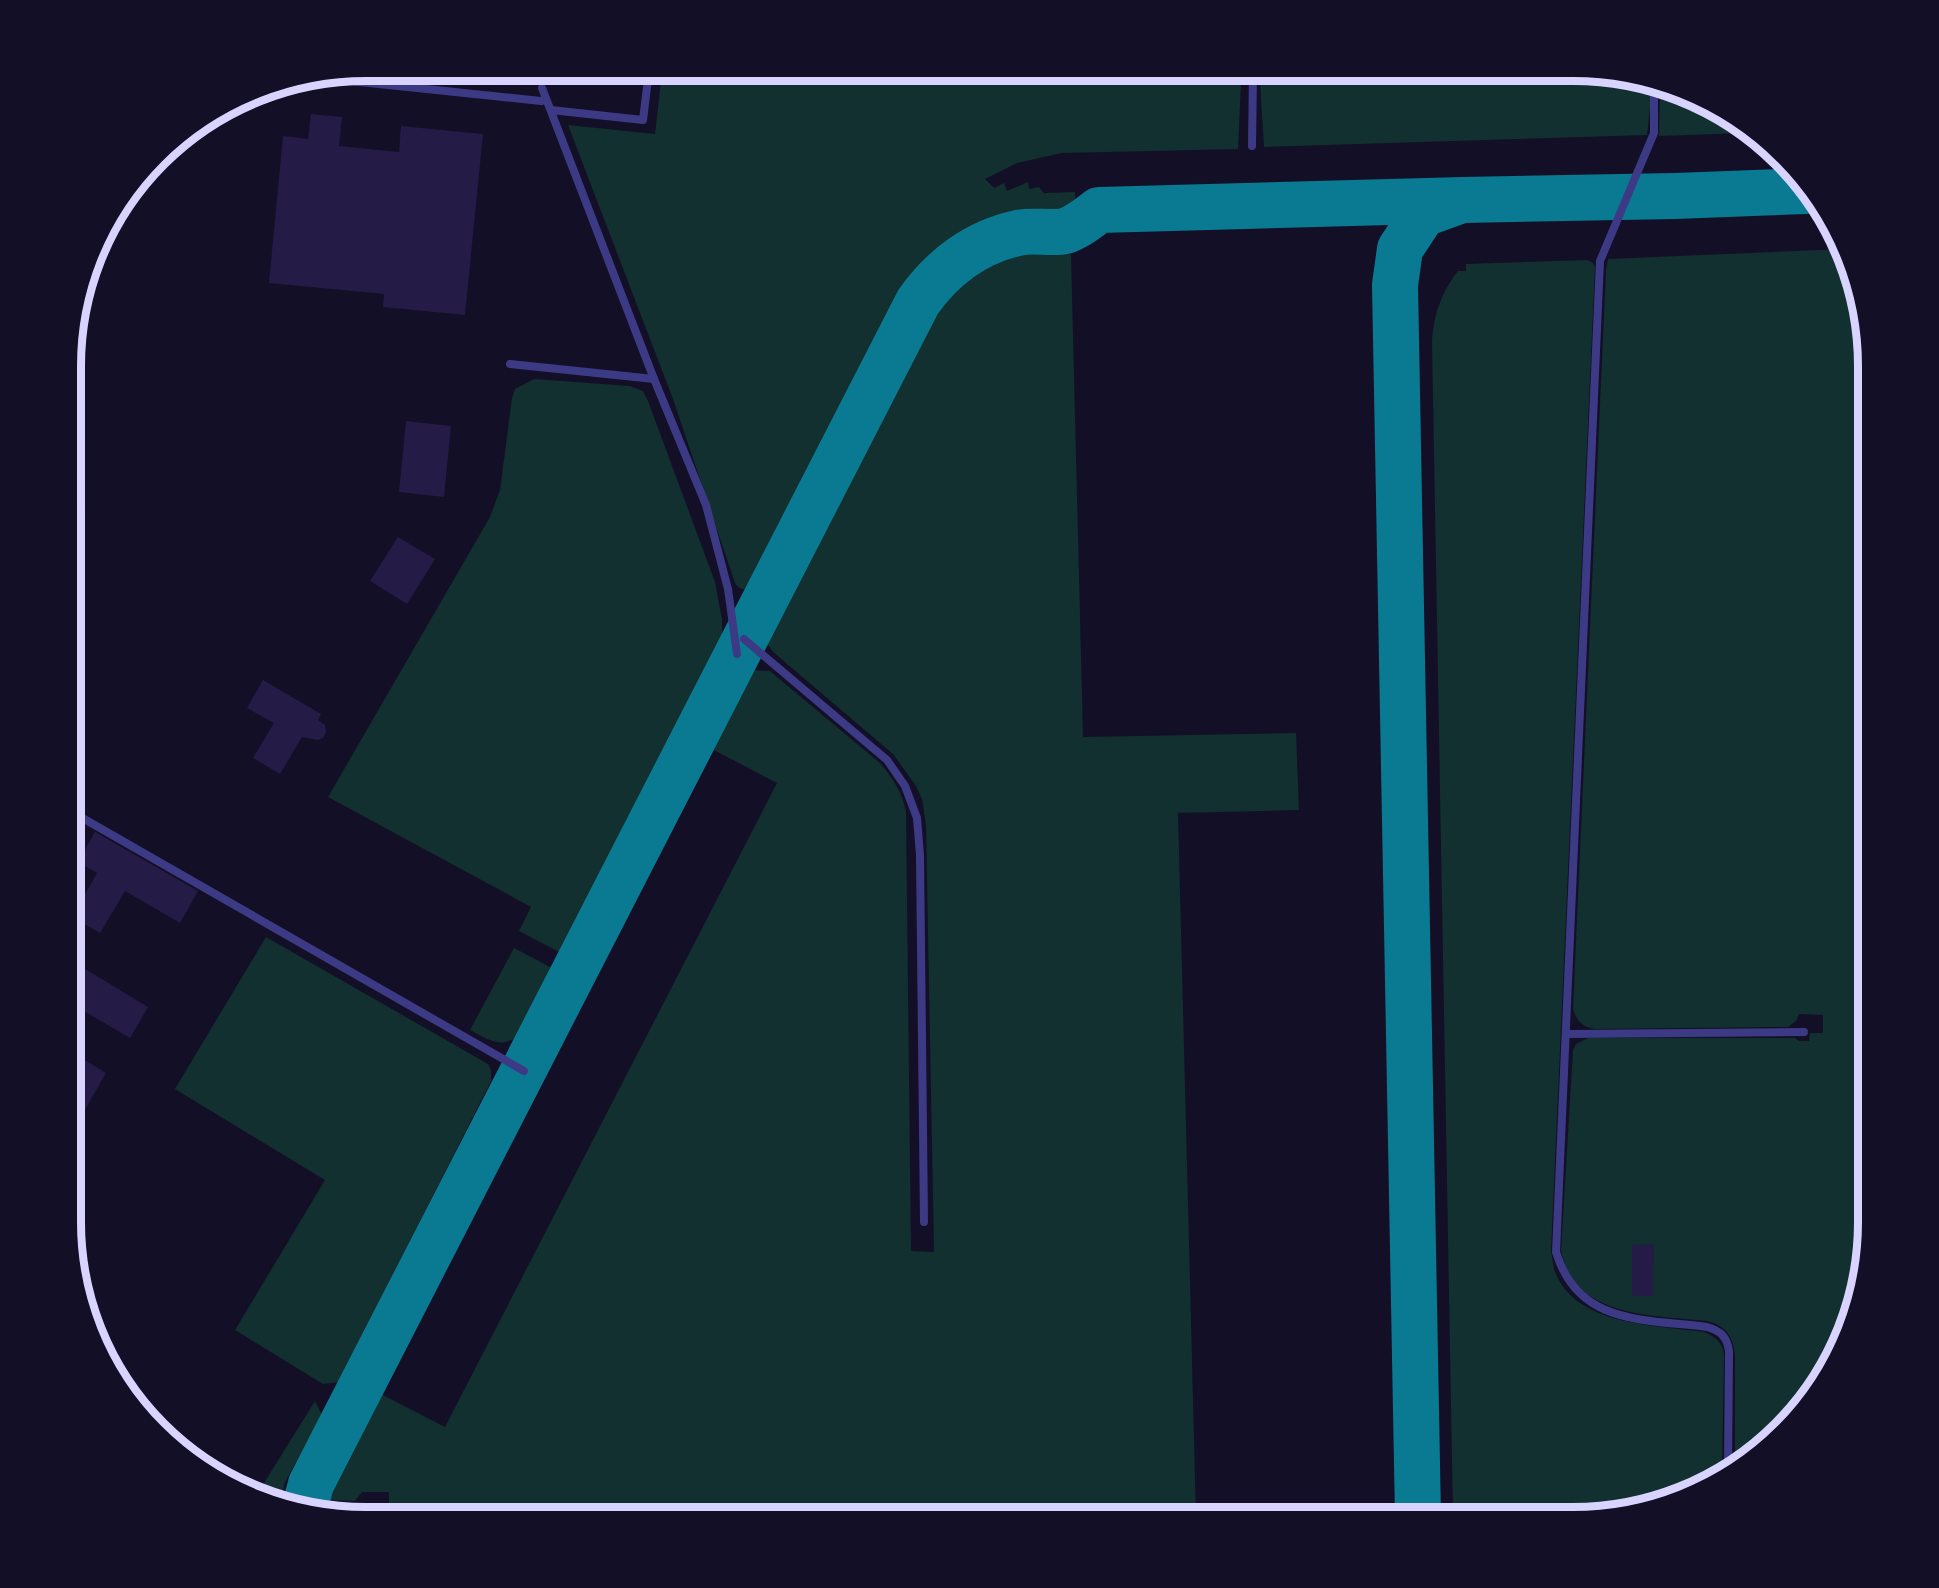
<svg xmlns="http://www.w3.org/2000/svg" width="1939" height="1588" viewBox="0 0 1939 1588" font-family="'DejaVu Sans',sans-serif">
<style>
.green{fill:#12302f}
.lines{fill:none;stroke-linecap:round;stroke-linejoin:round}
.taxiway{stroke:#0a7a92;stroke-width:46}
.building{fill:#241b47}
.service{stroke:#3d3a85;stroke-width:8}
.rim{fill:none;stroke:#d9d4ff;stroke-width:8}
</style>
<rect width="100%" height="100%" fill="#130f26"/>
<!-- green -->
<g class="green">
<path d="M662,71H1592L1650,85V108L1647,135L1264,147L1260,81L1241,82L1238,149L1062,153L1017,163L985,179L994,188L1004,183L1007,191L1028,182L1029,189L1039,187L1044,193L1075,192C1075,200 1078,213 1071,218C1060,227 1038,223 1025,224C978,229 940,260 912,296L817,481L807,477L750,589C743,590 739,589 735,583L673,399L568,125L655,134Z"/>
<path d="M1660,87L1686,93L1745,133L1659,136Z"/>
<path d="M1036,238C1053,240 1060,242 1071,255L1083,737L1296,733L1299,810L1178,813L1196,1517H389V1492H362L355,1501L331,1500L327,1493L377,1392L445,1427L777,783L710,748L750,670L770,671L881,764C893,779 902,792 906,811L911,1251L934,1252L926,825L922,799L916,786L893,754L773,652L765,640L841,493L831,488L924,309C943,281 970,256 1003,245C1013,241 1025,240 1036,238Z"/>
<path d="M1844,249L1846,253L1868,366V1241L1846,1335L1782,1431L1735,1463V1355C1733,1336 1726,1326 1707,1321C1653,1315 1573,1318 1561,1250L1573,1050L1576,1044L1588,1038H1795L1799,1041H1809L1810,1033H1823V1015L1799,1014L1796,1021L1788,1027L1594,1029C1581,1026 1577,1021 1573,1009L1606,270L1608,259Z"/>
<path d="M1587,260L1593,263L1595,267L1551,1251C1552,1257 1553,1264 1554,1269C1573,1326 1655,1325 1704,1332C1715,1337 1722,1341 1724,1354L1722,1471L1686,1495L1573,1517H1453L1432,341C1434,314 1441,293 1458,271H1466V264Z"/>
<path d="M534,379L630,386L643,391L648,401L715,582L722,620V640L559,952L519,931L531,907L328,797L490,517L500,490L512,398L515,389Z"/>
<path d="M266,937L488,1064L491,1070V1081L339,1382L323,1384L235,1330L325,1180L175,1089Z"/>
<path d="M514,948L552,968L516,1038C497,1048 488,1039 470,1030Z"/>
<path d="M315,1401L322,1415L285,1482L280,1501L256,1496Z"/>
</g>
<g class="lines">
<!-- taxiway -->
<g class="taxiway">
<path d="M305,1507L311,1484L918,302C942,268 976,242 1018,233C1033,229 1055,235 1068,230C1079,226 1090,217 1099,210L1463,200L1675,196L1805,191"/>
<path d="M1418,1517L1395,285L1400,249L1423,214L1459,201"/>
</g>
</g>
<!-- building -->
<g class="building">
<path d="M311,114L342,117L339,146L399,152L401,126L483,134L465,315L383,307L384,294L269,283L283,136L308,139Z"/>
<path d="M406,421L451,426L444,497L399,492Z"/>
<path d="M398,537L435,559L407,604L370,581Z"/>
<path d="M263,680L321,714L318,720L325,725L326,733L323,738L318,740L302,737L280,774L253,758L274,723L247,708Z"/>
<path d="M95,832L198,891L180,923L125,891L100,933L72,917L97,873L78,862Z"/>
<path d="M72,961L148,1007L130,1038L72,1004Z"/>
<path d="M80,1057L106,1073L71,1134L72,1071Z"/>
<path d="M1654,1244L1653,1296H1632V1245Z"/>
</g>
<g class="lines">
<!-- service -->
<g class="service">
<path d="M545,73L547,71"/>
<path d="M321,78L541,101"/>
<path d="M1654,86V133L1600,261L1556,1252C1578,1325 1644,1319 1707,1327C1721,1331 1727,1337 1729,1351L1728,1467"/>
<path d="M542,88L654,379L706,505L728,589L737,654"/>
<path d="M551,110L643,120L649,71"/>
<path d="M1252,146L1253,71"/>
<path d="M510,364L654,379"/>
<path d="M744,639L887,760L905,786L917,818L920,855L924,1222"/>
<path d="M72,812L524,1071"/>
<path d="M1566,1034L1804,1032"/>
</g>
</g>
<!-- crop -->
<path d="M0 0H1939V1588H0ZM366 81H1573A285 285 0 0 1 1858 366V1222A285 285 0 0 1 1573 1507H366A285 285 0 0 1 81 1222V366A285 285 0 0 1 366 81Z" fill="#130f26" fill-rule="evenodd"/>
<path class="rim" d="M366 81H1573A285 285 0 0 1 1858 366V1222A285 285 0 0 1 1573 1507H366A285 285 0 0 1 81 1222V366A285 285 0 0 1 366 81Z"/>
</svg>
